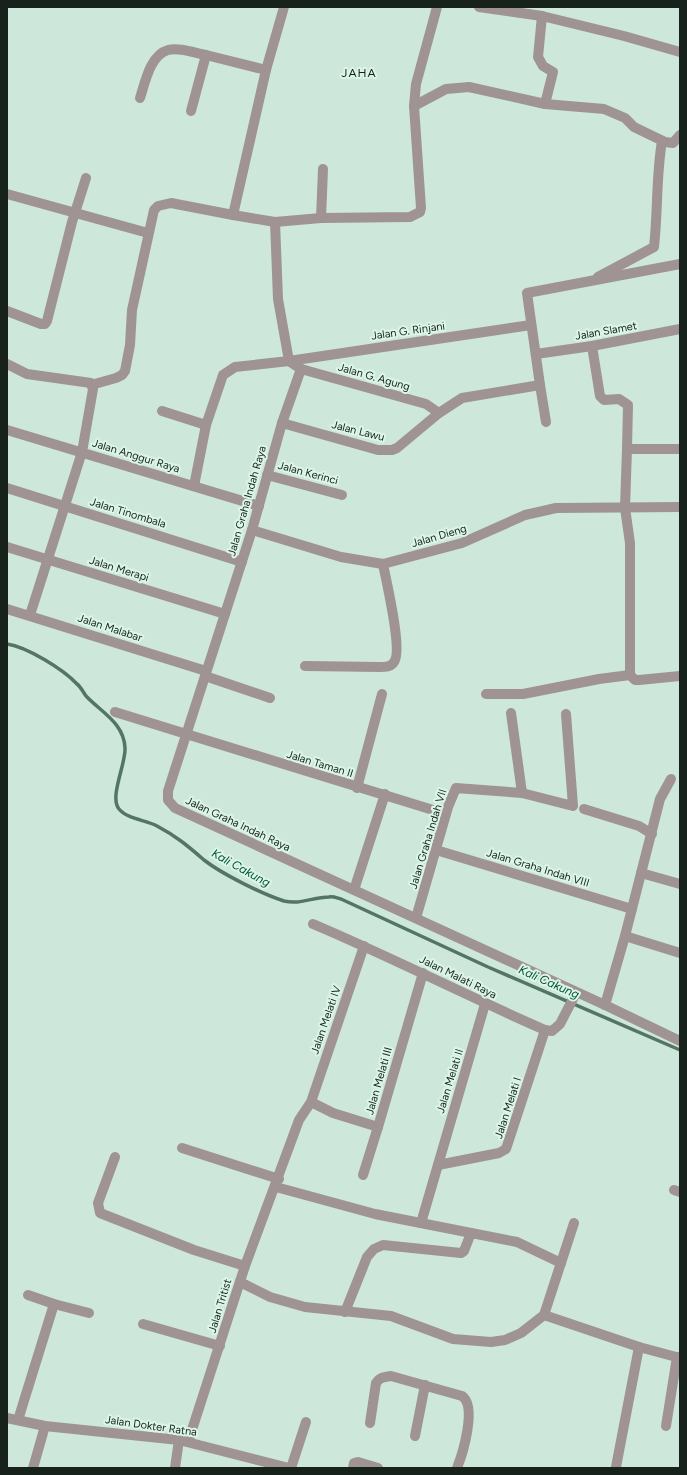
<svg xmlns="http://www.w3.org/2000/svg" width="687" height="1475" viewBox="0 0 687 1475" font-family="Figtree,sans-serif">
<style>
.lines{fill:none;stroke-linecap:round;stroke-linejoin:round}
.stream{stroke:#557564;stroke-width:3.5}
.minor{stroke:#a09394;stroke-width:10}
.labels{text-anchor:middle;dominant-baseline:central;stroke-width:4;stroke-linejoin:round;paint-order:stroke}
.street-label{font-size:11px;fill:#18221d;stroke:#dbf6e7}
.neighbourhood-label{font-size:12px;letter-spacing:1px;fill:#18221d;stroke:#dbf6e7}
.water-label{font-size:12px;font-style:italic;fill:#005135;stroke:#dbf6e7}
</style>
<rect width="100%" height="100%" fill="#cde8da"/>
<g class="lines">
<!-- stream -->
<path class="stream" d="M7,644C27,647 63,669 77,684C81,687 83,692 86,696C101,712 124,723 125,748C126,764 109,797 119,809C127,819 146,820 157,826C176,836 188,846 204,860C222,874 262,894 284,901C300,905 313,897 329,897C333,896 337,898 341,899L488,967L680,1050"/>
<!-- minor -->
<g class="minor">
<path d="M479,7L542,16L624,36L680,52"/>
<path d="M542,16L538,57L543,66L553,72L545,104"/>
<path d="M140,98C145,83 150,55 168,50C179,47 195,53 206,55"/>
<path d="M414,106L446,89L469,87L545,104L604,109L625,118L634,127L665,142L673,143L680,135"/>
<path d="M191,111L206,55L266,70"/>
<path d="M7,194L148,233"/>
<path d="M233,215L275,222L321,218L410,217L420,212L421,208L414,106L416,84L437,7"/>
<path d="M321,218L323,169"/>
<path d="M275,222L278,299L289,361"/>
<path d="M598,277L654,247C658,212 656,176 662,141"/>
<path d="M7,311L41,324H45L47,321L72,222L86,178"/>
<path d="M592,346L600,396L604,400L619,399L628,405L627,449"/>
<path d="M536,354L592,346L680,329"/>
<path d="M289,361L301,369L282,423L252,530L168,791V800L175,808L605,1005L680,1041"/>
<path d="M7,364L27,374L91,383L93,389L82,452L30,615"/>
<path d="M301,369L426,404L439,413"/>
<path d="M91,385L116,378L122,375L125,371L130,345L132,310L154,210L158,206L171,203L233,215L266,70L284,7"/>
<path d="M540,385L546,422"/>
<path d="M162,411L206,425"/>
<path d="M282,423L378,450H392L397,448L439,413L462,398L540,385L527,293L680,264"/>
<path d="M7,430L259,506"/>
<path d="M680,449H627L625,508L630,543V675L635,680H639L680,676"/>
<path d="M267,475L342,495"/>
<path d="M194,486L206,425L223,375L235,367L289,361L531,325"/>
<path d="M7,488L242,562"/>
<path d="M252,530L341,557L383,564L462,543L525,515L556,508L680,507"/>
<path d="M7,547L225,614"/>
<path d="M7,609L206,671"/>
<path d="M305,666L380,667C385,667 391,667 394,662C403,651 386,580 383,564"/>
<path d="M205,676L270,698"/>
<path d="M486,694H523L599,679L630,675"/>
<path d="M115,712L446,814"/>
<path d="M511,713L522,793"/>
<path d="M357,788L382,694"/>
<path d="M584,809L639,826L652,834"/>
<path d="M436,850L632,909"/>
<path d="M641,873L680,884"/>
<path d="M354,890L385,794"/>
<path d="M416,918L448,807L456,788L522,793L573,806L566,714"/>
<path d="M313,924C391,957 467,996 545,1030L552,1031L560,1024L576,993"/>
<path d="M625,936L680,953"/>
<path d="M605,1005L625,936L660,799L671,779"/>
<path d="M311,1102L333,1113L378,1127L423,973"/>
<path d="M182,1148L279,1179"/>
<path d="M115,1157L98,1203L100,1213L194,1250L245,1266"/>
<path d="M438,1165L499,1153L506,1149L545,1030"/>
<path d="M363,1175L378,1127"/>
<path d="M276,1187L375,1214L517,1242L561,1263"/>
<path d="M674,1190L680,1192"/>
<path d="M421,1223L485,1004"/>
<path d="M240,1282L270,1297L305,1307L391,1316L453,1339L491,1342L505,1340L521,1333L544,1315L574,1223"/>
<path d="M28,1295L54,1304"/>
<path d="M345,1312L367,1257L374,1249L383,1245L461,1253L464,1251L471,1233"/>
<path d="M544,1315L639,1347L680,1358"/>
<path d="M143,1324L220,1346"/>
<path d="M7,1418L45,1426L179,1440L289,1468"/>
<path d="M18,1420L54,1304L89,1313"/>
<path d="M370,1423L376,1383C380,1377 384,1377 391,1376L462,1396C477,1406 463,1453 457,1468"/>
<path d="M666,1426L677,1357"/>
<path d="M415,1436L425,1385"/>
<path d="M188,1442L245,1266L299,1120L311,1102L364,946"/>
<path d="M616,1467L639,1347"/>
<path d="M33,1468L45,1426"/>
<path d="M175,1468L179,1440"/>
<path d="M291,1468L306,1422"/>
<path d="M353,1468L354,1463L358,1462L378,1468"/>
</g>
</g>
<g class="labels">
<!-- street labels -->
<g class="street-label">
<text transform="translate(408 331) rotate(-8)">Jalan G. Rinjani</text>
<text transform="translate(606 331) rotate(-10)">Jalan Slamet</text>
<text transform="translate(374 377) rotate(16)">Jalan G. Agung</text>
<text transform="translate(358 431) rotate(14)">Jalan Lawu</text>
<text transform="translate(136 456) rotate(17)">Jalan Anggur Raya</text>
<text transform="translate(308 473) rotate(15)">Jalan Kerinci</text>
<text transform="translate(247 501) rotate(-74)">Jalan Graha Indah Raya</text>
<text transform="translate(128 513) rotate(17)">Jalan Tinombala</text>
<text transform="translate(439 536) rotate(-16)">Jalan Dieng</text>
<text transform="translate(119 569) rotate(17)">Jalan Merapi</text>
<text transform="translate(110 628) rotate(18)">Jalan Malabar</text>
<text transform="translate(320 764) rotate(17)">Jalan Taman II</text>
<text transform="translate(238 824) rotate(25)">Jalan Graha Indah Raya</text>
<text transform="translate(428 839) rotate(-73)">Jalan Graha Indah VII</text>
<text transform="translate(538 868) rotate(17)">Jalan Graha Indah VIII</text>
<text transform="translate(458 977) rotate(26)">Jalan Malati Raya</text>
<text transform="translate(326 1020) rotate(-71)">Jalan Melati IV</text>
<text transform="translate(379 1081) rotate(-74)">Jalan Melati III</text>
<text transform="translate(450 1081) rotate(-73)">Jalan Melati II</text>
<text transform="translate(508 1108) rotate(-72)">Jalan Melati I</text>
<text transform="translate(220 1306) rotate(-73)">Jalan Tritist</text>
<text transform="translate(151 1426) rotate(8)">Jalan Dokter Ratna</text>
</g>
<!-- neighbourhood labels -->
<g class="neighbourhood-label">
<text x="359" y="73">JAHA</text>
</g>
<!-- water labels -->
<g class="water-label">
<text transform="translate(241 868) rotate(29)">Kali Cakung</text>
<text transform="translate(549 982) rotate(24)">Kali Cakung</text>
</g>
</g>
<!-- border -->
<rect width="687" height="1475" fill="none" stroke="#18221d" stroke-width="16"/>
</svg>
